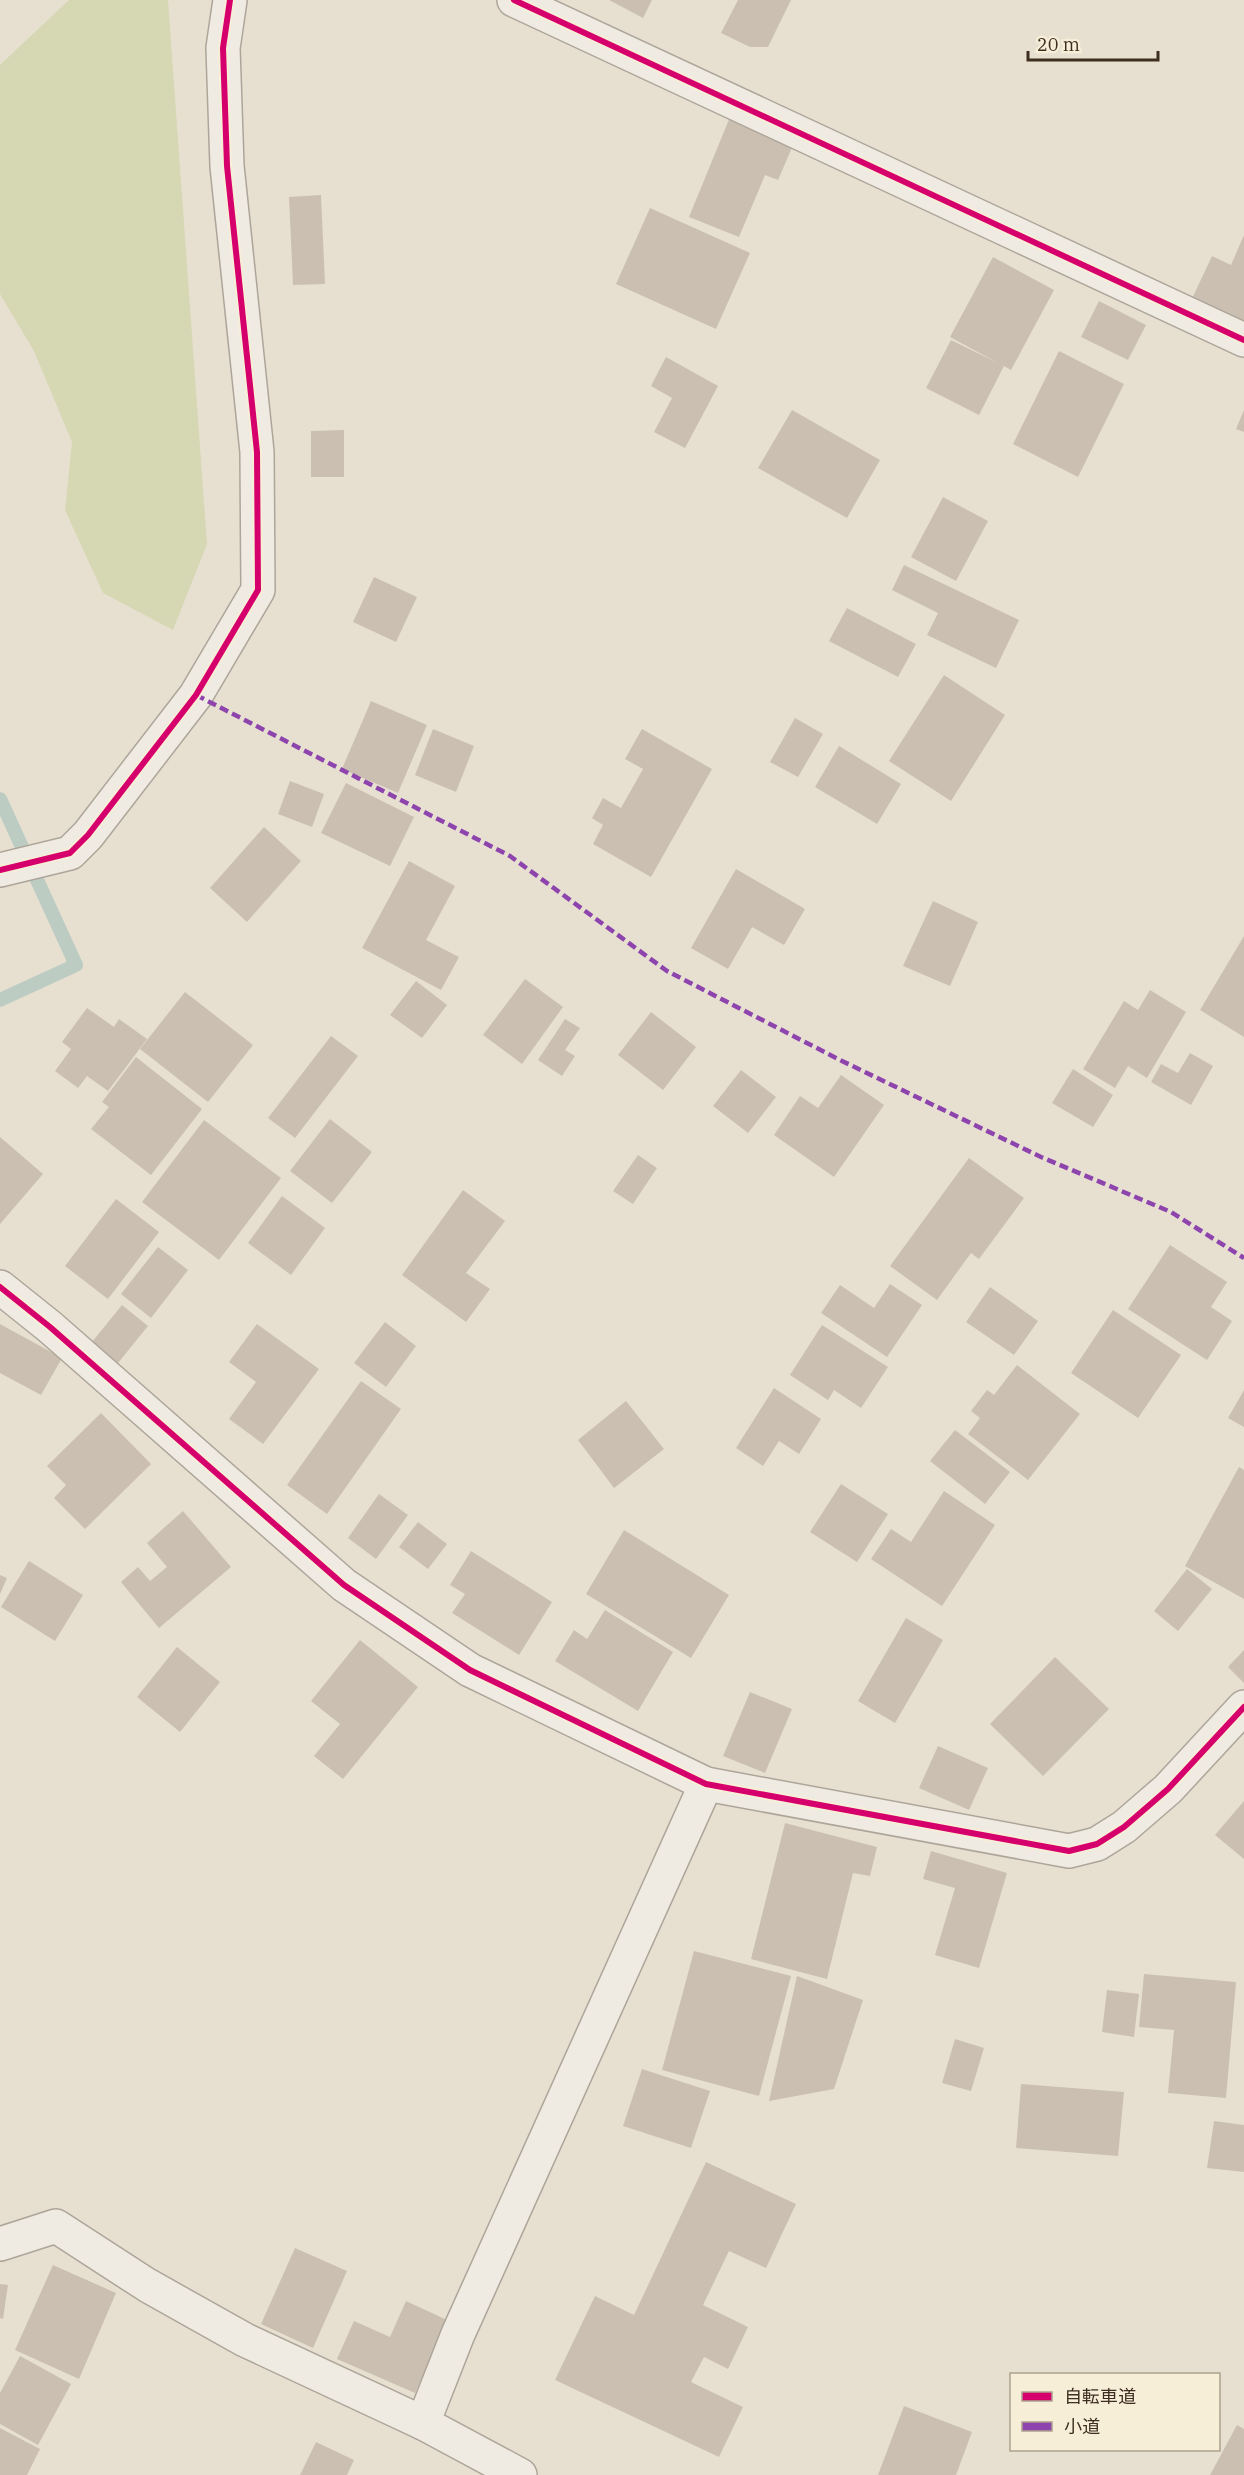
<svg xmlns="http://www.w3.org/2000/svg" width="1244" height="2475" viewBox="0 0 1244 2475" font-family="'IBM Plex Serif','Noto Sans JP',serif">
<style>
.green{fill:#d6d7b3}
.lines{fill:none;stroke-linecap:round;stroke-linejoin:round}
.stream{stroke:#bcccc2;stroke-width:14}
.building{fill:#cbbfb2}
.minor-casing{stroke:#ada599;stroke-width:36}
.minor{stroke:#efebe3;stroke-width:33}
.quiet{stroke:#8e44ad;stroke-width:4.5;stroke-dasharray:9 4.5;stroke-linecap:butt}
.cycleway-casing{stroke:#f7eed8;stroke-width:10}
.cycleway{stroke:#d6006c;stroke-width:6}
</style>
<rect width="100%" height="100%" fill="#e7e0d1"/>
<!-- green -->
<path class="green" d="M69,0H168L207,544L173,630L103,593L65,510L72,442L34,351L0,294V65Z"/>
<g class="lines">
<!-- stream -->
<path class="stream" d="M0,799L76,965L0,1000"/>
</g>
<!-- building -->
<g class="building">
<path d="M609,0H652L643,18Z"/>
<path d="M738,0H791L768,47H750L721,33Z"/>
<path d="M730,117L794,143L778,180L765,175L739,237L689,217Z"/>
<path d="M321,195L325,284L293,285L289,197Z"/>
<path d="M650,208L750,253L716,329L616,284Z"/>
<path d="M1244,235V328L1190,303L1212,256L1231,265Z"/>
<path d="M993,257L1054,290L1011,370L1004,366L979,415L926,388L951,340L998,363L950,337Z"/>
<path d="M1099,301L1146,325L1128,360L1081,337Z"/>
<path d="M1059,351L1124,384L1078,477L1013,444Z"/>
<path d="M666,357L718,386L685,448L654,432L672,398L651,386Z"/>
<path d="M792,410L880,460L847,518L758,468Z"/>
<path d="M1244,410V432L1236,429Z"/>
<path d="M344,430V477H311V431Z"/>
<path d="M943,497L988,521L956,581L911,557Z"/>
<path d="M904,565L1019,620L996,668L927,635L938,613L892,590Z"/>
<path d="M374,577L417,597L396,642L353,622Z"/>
<path d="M847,608L916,644L898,677L829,641Z"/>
<path d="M944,675L1005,715L951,801L889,761Z"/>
<path d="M371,701L427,725L398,793L342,769Z"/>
<path d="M795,718L823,734L798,777L770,762Z"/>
<path d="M433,729L474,746L456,792L415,775Z"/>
<path d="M642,729L712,769L651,877L593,844L603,825L592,818L603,798L621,808L643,769L625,759Z"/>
<path d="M839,746L901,784L877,824L815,787Z"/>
<path d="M290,781L324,794L312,827L278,814Z"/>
<path d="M346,783L414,817L390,866L321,833Z"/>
<path d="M264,827L301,861L247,922L210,888Z"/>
<path d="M409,861L455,886L426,940L459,957L441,990L362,948Z"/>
<path d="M736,869L805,909L784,945L752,927L728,969L691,948Z"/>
<path d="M933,901L978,922L950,986L903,966Z"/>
<path d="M1244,936V1037L1200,1010Z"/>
<path d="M525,979L563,1007L522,1064L483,1035Z"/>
<path d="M416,981L447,1005L422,1038L390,1015Z"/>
<path d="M1150,990L1186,1012L1147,1078L1128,1066L1115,1088L1083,1069L1124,1001L1138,1010Z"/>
<path d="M185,992L253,1045L208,1102L140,1049Z"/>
<path d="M87,1008L114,1027L119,1019L147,1039L108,1091L87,1076L78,1088L55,1071L71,1049L62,1042Z"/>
<path d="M651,1012L696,1047L663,1090L618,1055Z"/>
<path d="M565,1019L580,1028L565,1050L575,1056L562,1076L538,1060Z"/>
<path d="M331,1036L358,1056L295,1138L268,1118Z"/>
<path d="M1190,1053L1213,1066L1191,1105L1151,1082L1161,1064L1178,1073Z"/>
<path d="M136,1057L202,1109L151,1175L91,1129L109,1107L102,1102Z"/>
<path d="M1073,1069L1113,1095L1093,1127L1052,1103Z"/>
<path d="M741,1070L776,1097L748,1133L713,1106Z"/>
<path d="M841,1075L884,1105L834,1177L774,1135L800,1096L818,1108Z"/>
<path d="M330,1119L372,1152L332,1203L290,1171Z"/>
<path d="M204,1120L281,1178L219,1260L142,1202Z"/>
<path d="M0,1137L43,1174L0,1224Z"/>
<path d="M638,1155L657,1168L633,1204L613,1191Z"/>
<path d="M969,1158L1024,1198L979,1259L971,1253L937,1300L890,1266Z"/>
<path d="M463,1190L505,1221L466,1273L490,1289L466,1322L402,1275Z"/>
<path d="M282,1196L325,1228L291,1275L248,1243Z"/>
<path d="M116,1199L159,1232L108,1299L65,1266Z"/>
<path d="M1170,1245L1227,1282L1211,1307L1232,1321L1207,1360L1128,1309Z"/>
<path d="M158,1247L188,1270L151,1318L121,1294Z"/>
<path d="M890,1284L922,1305L887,1357L821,1313L840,1285L874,1308Z"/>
<path d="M990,1287L1038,1321L1014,1355L966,1322Z"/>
<path d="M122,1305L148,1326L118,1363L92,1342Z"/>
<path d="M1113,1310L1181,1355L1138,1418L1071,1373Z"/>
<path d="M385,1322L416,1346L386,1387L354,1363Z"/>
<path d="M0,1324L62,1358L41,1395L0,1373Z"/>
<path d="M257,1324L319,1369L263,1444L229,1419L256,1382L229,1362Z"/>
<path d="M822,1325L888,1367L861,1408L834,1390L828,1400L790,1375Z"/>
<path d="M1017,1365L1080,1414L1028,1480L968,1434L980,1418L971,1411L987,1390L994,1395Z"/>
<path d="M361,1381L401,1409L327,1514L287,1485Z"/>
<path d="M774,1388L821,1419L799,1454L779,1441L763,1466L736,1448Z"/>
<path d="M1244,1390V1427L1228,1418Z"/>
<path d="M626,1401L664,1449L614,1488L578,1440Z"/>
<path d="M101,1413L151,1464L85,1529L54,1498L66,1485L47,1466Z"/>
<path d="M955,1430L1010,1472L985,1504L930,1461Z"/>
<path d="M1239,1467L1244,1470V1599L1185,1566Z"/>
<path d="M841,1484L888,1514L857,1562L810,1532Z"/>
<path d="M944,1491L995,1525L942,1606L871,1559L891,1529L911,1542Z"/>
<path d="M379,1494L408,1515L376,1559L348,1538Z"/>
<path d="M183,1511L231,1567L159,1628L121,1582L138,1567L150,1581L167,1567L147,1543Z"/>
<path d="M418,1522L447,1544L428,1569L399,1547Z"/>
<path d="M624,1530L729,1595L691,1658L586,1594Z"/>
<path d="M471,1551L552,1602L519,1655L452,1613L465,1594L450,1585Z"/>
<path d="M29,1561L83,1595L55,1641L1,1607Z"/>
<path d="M1187,1569L1212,1589L1178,1631L1154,1611Z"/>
<path d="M0,1575L7,1578L0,1594Z"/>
<path d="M605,1610L673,1652L638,1711L555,1661L574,1630L587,1639Z"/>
<path d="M906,1618L943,1640L895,1723L858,1701Z"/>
<path d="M360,1640L418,1687L343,1779L314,1756L340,1724L311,1701Z"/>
<path d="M177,1647L220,1682L180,1732L137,1697Z"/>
<path d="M1244,1650V1683L1228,1667Z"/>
<path d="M1055,1657L1109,1709L1043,1776L990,1724Z"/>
<path d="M750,1692L792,1709L765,1773L723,1756Z"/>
<path d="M938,1746L988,1768L969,1810L919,1788Z"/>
<path d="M1244,1801V1859L1215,1835Z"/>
<path d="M785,1823L877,1847L870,1876L853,1873L827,1979L751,1959Z"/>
<path d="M931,1851L1007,1873L979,1968L935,1955L955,1888L923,1879Z"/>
<path d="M694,1951L791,1976L759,2096L662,2070Z"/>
<path d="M1144,1974L1236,1982L1226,2098L1168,2093L1174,2030L1139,2027Z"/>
<path d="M797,1976L863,2000L834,2089L769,2101Z"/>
<path d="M1107,1990L1139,1994L1134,2037L1102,2032Z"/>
<path d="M955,2039L984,2048L971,2091L942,2083Z"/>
<path d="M642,2069L710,2091L691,2148L623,2126Z"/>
<path d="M1021,2084L1124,2092L1118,2156L1016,2148Z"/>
<path d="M1214,2121L1244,2125V2172L1207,2168Z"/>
<path d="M706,2162L796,2204L766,2268L729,2251L703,2305L748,2327L728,2369L704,2357L691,2382L743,2407L719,2457L555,2380L595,2296L634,2315Z"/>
<path d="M295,2248L347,2271L313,2348L261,2324Z"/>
<path d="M53,2265L116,2293L79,2379L15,2350Z"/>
<path d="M0,2284L8,2285L3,2319L0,2318Z"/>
<path d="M406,2301L447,2320L415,2393L337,2359L354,2321L390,2337Z"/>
<path d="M20,2356L71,2384L38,2445L0,2424V2393Z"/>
<path d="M904,2406L972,2432L956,2475H878Z"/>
<path d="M1237,2425L1244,2429V2475H1210Z"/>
<path d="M0,2428L40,2449L27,2475H0Z"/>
<path d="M316,2442L354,2460L347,2475H300Z"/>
</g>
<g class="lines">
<defs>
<g id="minor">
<path d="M514,0L1244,340"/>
<path d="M0,870L70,853L88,835L196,695L258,590L257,452L227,166L223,48L230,0"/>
<path d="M0,1287L50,1327L344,1585L470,1670L706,1784L1069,1851L1097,1844L1124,1827L1168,1789L1244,1707"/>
<path d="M0,2244L56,2226L147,2285L245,2340L423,2423L520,2475"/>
<path d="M423,2423L458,2334L706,1784"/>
</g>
</defs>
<!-- minor casing -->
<use href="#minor" class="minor-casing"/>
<!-- minor -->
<use href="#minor" class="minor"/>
<!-- quiet -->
<path class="quiet" d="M196,695L510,856L667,971L840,1060L1041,1157L1171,1212L1244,1258"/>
<defs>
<g id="cycleway">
<path d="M514,0L1244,340"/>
<path d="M0,870L70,853L88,835L196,695L258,590L257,452L227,166L223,48L230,0"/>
<path d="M0,1287L50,1327L344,1585L470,1670L706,1784L1069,1851L1097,1844L1124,1827L1168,1789L1244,1707"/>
</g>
</defs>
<!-- cycleway casing -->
<use href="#cycleway" class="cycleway-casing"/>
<!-- cycleway -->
<use href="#cycleway" class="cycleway"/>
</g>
<!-- legend -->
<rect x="1010" y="2373" width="210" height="78" fill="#f7eed8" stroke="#ada18e" stroke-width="1.5"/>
<rect x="1022" y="2392" width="30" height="9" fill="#d6006c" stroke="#ada18e" stroke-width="1.5"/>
<text x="1064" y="2403" font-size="18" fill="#3d2e20">自転車道</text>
<rect x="1022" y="2422" width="30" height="9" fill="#8e44ad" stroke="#ada18e" stroke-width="1.5"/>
<text x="1064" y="2433" font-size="18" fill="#3d2e20">小道</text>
<!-- scale -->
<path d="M1028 51v9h130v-9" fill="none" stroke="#3d2e20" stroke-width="3"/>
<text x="1037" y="51" font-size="18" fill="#3d2e20" stroke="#f7eed8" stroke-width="4.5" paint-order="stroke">20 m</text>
</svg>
